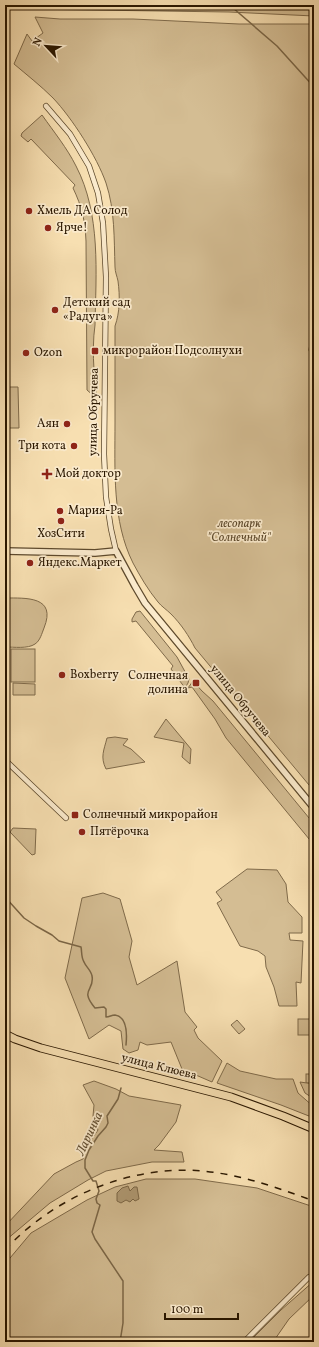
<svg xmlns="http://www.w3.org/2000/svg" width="319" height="1347" viewBox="0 0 319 1347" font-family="Vollkorn,serif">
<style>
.green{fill:#d4bd93;stroke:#7f6a4a}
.water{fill:#b19b75;stroke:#7b6646}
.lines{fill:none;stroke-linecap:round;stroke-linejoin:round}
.stream{stroke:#7b6646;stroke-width:1.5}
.minor-casing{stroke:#5d492c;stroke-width:6}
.tertiary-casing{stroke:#5d492c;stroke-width:8}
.primary-casing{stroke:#2a1700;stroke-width:9}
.minor{stroke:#faeacc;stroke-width:4.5}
.tertiary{stroke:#faeacc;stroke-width:5.5}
.primary{stroke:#f7dfb1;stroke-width:7}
.rail{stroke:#2a1700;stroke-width:1.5;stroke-dasharray:7 7;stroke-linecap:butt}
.poi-dot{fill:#8f2418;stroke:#faeacc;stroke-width:1.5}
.labels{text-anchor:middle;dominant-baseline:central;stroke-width:3.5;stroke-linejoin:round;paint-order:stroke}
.poi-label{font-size:12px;fill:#2a1700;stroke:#faeacc;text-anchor:start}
.street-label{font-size:12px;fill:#2a1700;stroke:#faeacc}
.park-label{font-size:12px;font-style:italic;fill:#5d492c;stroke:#faeacc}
.water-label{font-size:13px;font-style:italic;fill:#604c2f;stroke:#faeacc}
</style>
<rect width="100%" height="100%" fill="#f7dfb1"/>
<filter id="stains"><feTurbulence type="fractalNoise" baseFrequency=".005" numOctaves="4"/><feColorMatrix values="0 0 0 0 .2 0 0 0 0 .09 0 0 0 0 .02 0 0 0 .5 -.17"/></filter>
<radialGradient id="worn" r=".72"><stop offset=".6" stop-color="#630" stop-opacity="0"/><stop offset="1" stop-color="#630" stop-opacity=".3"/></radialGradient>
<!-- green -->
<g class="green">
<path d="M33,5H313L314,6V16L229,12L23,9Z"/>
<path d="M35,17L60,19H133L239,24H314V791L195,648C189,636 181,624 171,614C167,610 161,606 158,602C148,590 140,576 133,563C112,521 115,470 115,423C115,391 115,359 115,326C120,312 120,296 118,281C117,276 115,272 115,267C114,239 115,210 106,183C97,157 72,118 53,98C41,86 27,75 14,64L27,34L32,41L43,33Z"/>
<path d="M42,115C54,132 67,148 76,166C101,214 96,273 95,325C93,339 93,355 94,370C95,378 98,389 95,397L87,390L86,241C85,220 82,207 73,188L75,185L31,139L28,142L21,136L22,133Z"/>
<path d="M5,387H18L19,428H5Z"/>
<path d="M5,598C26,598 57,596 44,628C42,633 40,641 35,644C28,649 14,647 5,647Z"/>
<path d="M140,611L177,657L189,679L188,683L185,688L171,669L173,666L136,621L132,622V619L136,612Z"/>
<rect x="11" y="649" width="24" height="33"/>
<path d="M193,681L202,691L213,701L314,824V845L226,738L215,719L192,687L188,688Z"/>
<path d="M13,683L35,684V695H13Z"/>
<path d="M166,719L191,749L190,764L182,757L184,743L154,737Z"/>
<path d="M115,737L128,739L123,745L131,749L145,762L106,769C100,757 104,750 107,738Z"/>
<path d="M13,828L36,829L35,854L32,855L10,832Z"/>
<path d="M247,869L277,870L286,884L288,902L302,917V933H289L290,940L303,941L301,983L296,982L297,1006H279L274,987L266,967L265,956L258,951L240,946L217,903L222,900L216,892Z"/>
<path d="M103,893L120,899L132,941L129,957L137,985L177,961L185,1012L197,1027L194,1030L198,1038L222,1061L212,1082L182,1069L171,1042L147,1045L140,1042L138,1050L129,1053L123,1049L121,1031L109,1025L89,1039L65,978L82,898Z"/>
<rect x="298" y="1019" width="16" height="16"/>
<path d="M237,1020L245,1029L239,1034L231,1025Z"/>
<path d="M227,1063L240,1071L276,1079H293L298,1093L314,1107V1118L281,1105L217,1083Z"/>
<rect x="306" y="1074" width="8" height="9"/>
<path d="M94,1081L116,1089L129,1096L181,1105L176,1122L159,1145L154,1150L182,1152L184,1162H152L106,1171L88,1180L50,1203L6,1240L5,1226L54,1174L76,1162L83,1159C84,1147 92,1139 98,1130L93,1116L94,1105L83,1085Z"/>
<path d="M300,1082L314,1084V1099L305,1093Z"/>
<path d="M146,1179H195L257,1188L314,1207V1272L310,1273L241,1342H5V1264L31,1233L87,1200L115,1187Z"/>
<path d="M314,1281V1295L289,1319L273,1342H249L281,1310Z"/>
</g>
<!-- water -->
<path class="water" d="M128,1186L130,1191L134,1187H137L139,1199L135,1201L133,1199L130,1202L126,1200L121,1203L117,1201V1193L122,1188Z"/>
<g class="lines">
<!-- stream -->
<g class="stream">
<path d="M232,5L233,8L277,46L314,87"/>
<path d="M314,114V144"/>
<path d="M314,328L309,350L314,359"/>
<path d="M5,897L24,918L36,926L52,935L59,941L81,947C82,952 81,957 84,962C86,967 91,970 92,976C95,991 79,989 95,1008L104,1007L106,1009V1017C110,1017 111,1015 115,1015C128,1017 127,1035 126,1045"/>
<path d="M120,1342L123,1323V1281L95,1239L92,1232L100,1205L97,1203L96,1199L99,1191L96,1181H93L85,1168V1160L89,1150L98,1136L106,1127L108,1123L107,1116L118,1099L121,1088"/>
</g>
<defs>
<g id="minor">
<path d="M46,106L70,134L89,166L98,193L103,223L106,277L104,454L106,497L111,529L116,551"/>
<path d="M5,760L66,818"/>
<path d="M244,1342L309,1277L314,1275"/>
</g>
<path id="tertiary" d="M5,551L95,553L116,551L135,586L145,603L314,808"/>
<path id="primary" d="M5,1034L15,1039L41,1048L231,1097L283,1116L314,1129"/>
</defs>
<!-- minor casing -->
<use href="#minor" class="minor-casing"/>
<!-- tertiary casing -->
<use href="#tertiary" class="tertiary-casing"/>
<!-- primary casing -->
<use href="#primary" class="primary-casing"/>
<!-- minor -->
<use href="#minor" class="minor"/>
<!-- tertiary -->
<use href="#tertiary" class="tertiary"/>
<!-- primary -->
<use href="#primary" class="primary"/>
<!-- rail -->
<path class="rail" d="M5,1250C57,1193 142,1160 218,1173C252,1178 283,1190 314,1201"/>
</g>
<!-- markers -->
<g class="poi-dot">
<circle cx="29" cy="211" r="4"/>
<circle cx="48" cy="228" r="4"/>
<circle cx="55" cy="310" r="4"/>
<rect x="91" y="347" width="8" height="8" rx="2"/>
<circle cx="26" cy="353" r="4"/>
<circle cx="67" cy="424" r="4"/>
<circle cx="74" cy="446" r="4"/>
<path d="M45 468h4v4h4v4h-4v4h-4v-4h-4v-4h4z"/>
<circle cx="60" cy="511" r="4"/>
<circle cx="61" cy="521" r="4"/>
<circle cx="30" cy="563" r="4"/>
<circle cx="62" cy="675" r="4"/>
<rect x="192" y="679" width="8" height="8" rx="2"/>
<rect x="71" y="811" width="8" height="8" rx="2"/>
<circle cx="82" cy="832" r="4"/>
</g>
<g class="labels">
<!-- poi labels -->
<g class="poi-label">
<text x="37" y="211">Хмель ДА Солод</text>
<text x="56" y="228">Ярче!</text>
<text x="63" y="303">Детский сад<tspan x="63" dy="14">«Радуга»</tspan></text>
<text x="103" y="351">микрорайон Подсолнухи</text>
<text x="34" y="353">Ozon</text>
<text x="59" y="424" text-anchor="end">Аян</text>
<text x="66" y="446" text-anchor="end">Три кота</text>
<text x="55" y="474">Мой доктор</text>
<text x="68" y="511">Мария-Ра</text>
<text x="61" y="534" text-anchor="middle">ХозСити</text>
<text x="38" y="563">Яндекс.Маркет</text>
<text x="70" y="675">Boxberry</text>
<text x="188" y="676" text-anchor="end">Солнечная<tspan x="188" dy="14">долина</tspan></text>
<text x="83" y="815">Солнечный микрорайон</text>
<text x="90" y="832">Пятёрочка</text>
</g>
<!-- street labels -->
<g class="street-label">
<text transform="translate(94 412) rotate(-89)">улица Обручева</text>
<text transform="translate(240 701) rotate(51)">улица Обручева</text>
<text transform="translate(159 1067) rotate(14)">улица Клюева</text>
</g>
<!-- park labels -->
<g class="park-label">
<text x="239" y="524">лесопарк<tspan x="239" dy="14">"Солнечный"</tspan></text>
</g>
<!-- water labels -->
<g class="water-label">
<text transform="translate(90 1134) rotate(-65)">Ларинка</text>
</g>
</g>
<!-- margin -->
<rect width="319" height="1347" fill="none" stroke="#f7dfb1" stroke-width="20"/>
<rect x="6" y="6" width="307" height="1335" fill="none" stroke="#2a1700" stroke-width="2"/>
<rect x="10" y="10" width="299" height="1327" fill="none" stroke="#2a1700"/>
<!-- north arrow -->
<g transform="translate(46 46) rotate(296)" stroke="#faeacc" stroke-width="3" paint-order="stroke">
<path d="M0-3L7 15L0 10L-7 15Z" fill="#2a1700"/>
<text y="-6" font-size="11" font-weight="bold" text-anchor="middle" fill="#2a1700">N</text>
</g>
<!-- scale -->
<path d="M165 1313v6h73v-6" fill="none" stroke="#2a1700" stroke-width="2"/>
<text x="171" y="1313" font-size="12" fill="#2a1700" stroke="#faeacc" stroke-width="3" paint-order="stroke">100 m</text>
<rect width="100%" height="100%" filter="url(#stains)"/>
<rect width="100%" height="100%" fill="url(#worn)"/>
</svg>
